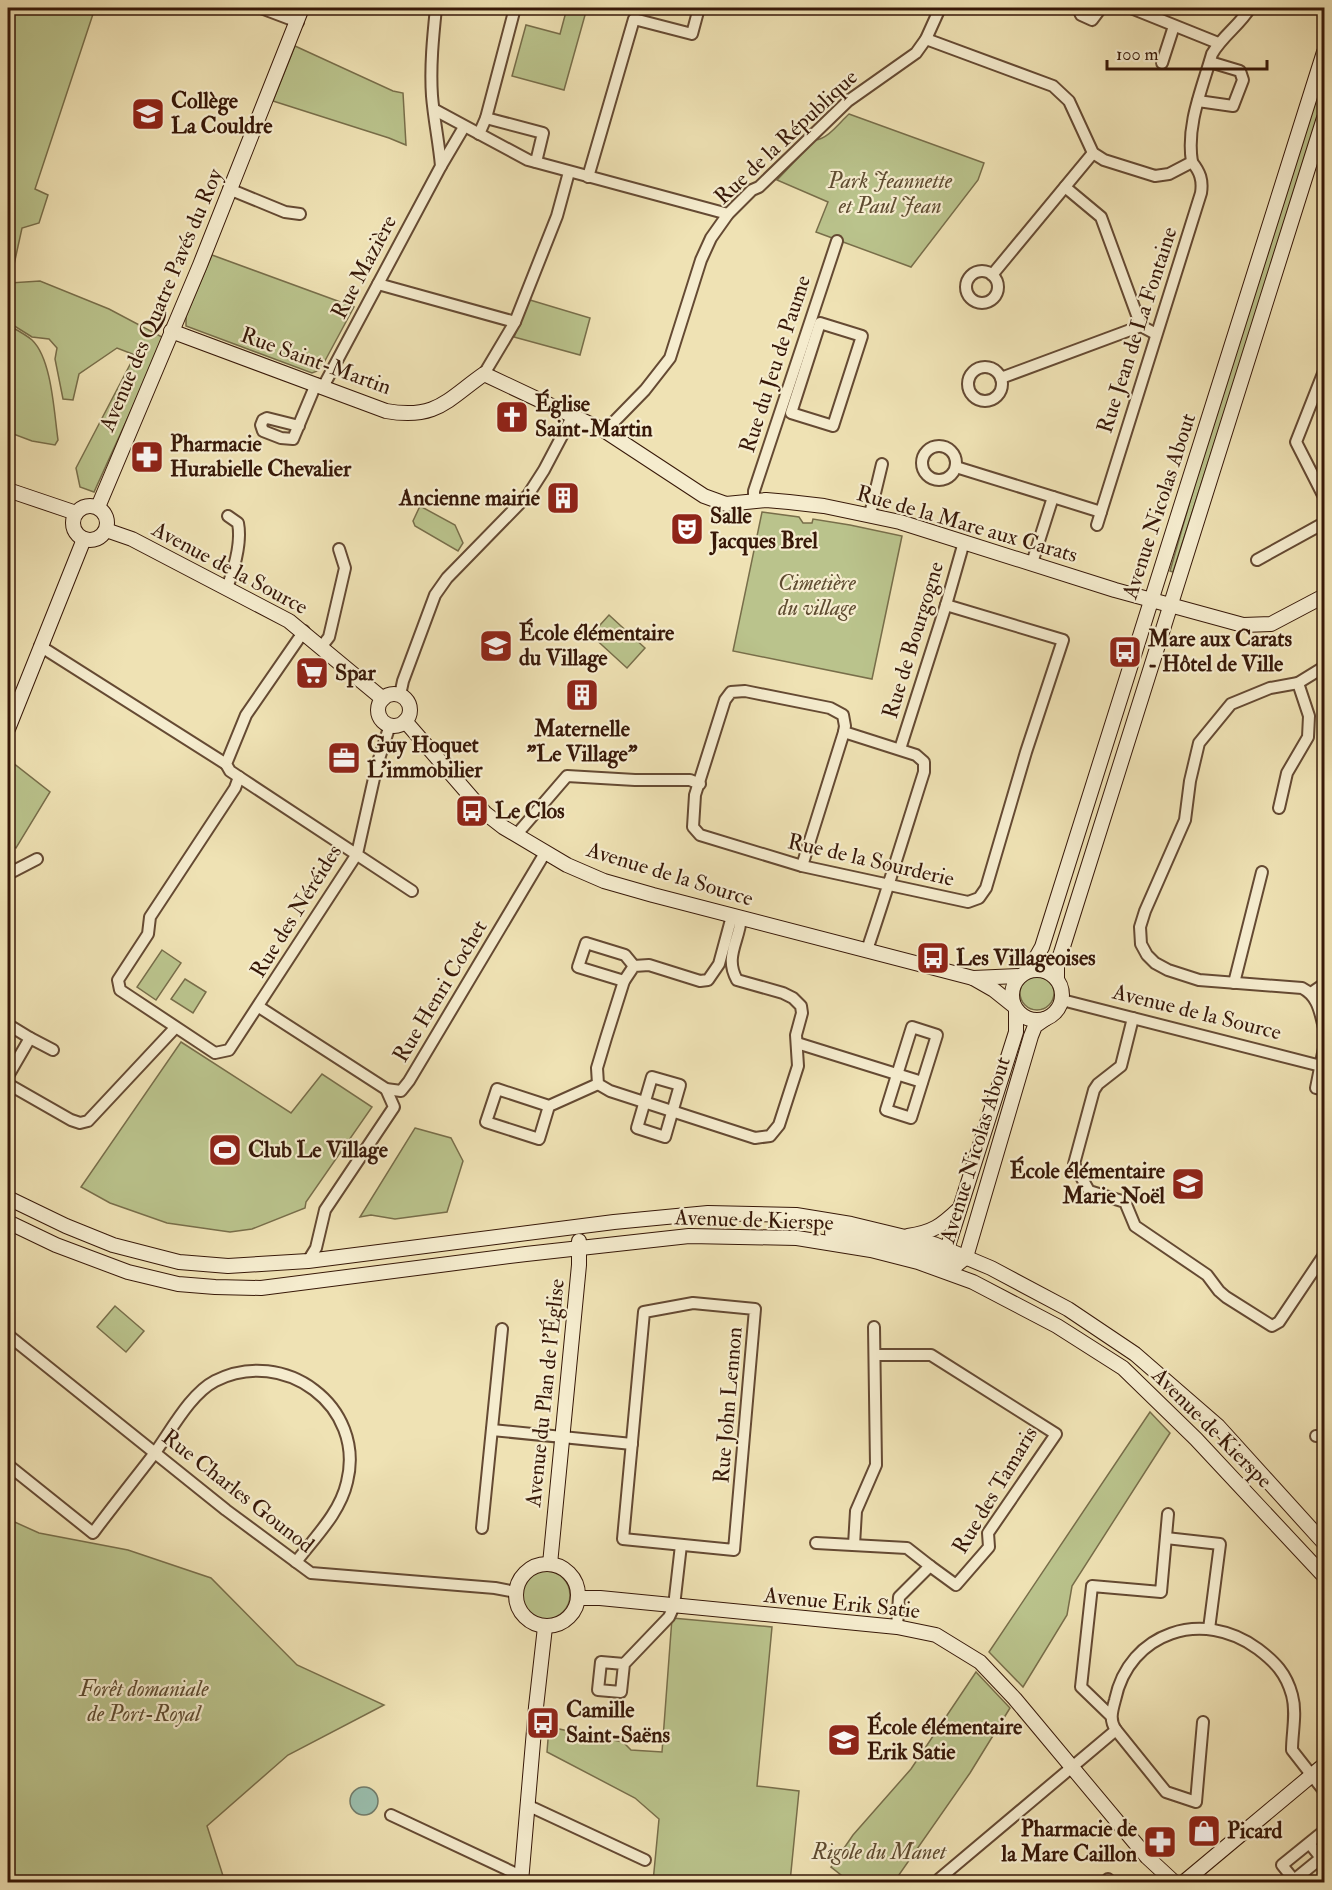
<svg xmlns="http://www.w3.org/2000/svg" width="1332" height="1890" viewBox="0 0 1332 1890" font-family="'IM FELL Double Pica',serif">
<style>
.green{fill:#bac38c;stroke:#786e4a;stroke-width:1.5}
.water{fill:#9abead;stroke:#727c6b;stroke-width:1.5}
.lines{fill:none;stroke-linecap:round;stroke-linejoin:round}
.street-casing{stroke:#654a33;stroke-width:14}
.secondary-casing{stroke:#371808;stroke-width:16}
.street{stroke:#f5ecce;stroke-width:10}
.secondary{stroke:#f5ecce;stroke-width:14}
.labels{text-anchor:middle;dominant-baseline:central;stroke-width:4.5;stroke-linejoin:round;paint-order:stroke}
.poi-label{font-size:22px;font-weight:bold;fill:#371808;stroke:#f5ecce;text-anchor:start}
.street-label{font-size:22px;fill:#371808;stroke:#f5ecce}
.park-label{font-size:22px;font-style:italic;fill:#5e4b30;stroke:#f5ecce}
</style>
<rect width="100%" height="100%" fill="#efe2b4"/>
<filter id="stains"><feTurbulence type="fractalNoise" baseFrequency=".00333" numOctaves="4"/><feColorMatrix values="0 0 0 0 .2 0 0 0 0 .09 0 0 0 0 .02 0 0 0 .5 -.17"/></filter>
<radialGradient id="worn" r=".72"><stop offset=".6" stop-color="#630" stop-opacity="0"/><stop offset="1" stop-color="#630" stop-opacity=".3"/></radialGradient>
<!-- green -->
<g class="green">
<path d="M8,8H95L35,189L48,195L39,223L22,228L10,283L40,281L109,309L164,338L94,492L80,487L76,468L135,355L117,348L79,374L73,400L63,399L55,359L57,348L49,339L32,337L8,322Z"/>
<path d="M567,8H587L564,90L512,76L526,25L560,34Z"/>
<path d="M295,46L393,91L403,93L406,145L389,138L273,101Z"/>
<path d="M1324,65V103L1173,572L1170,571L1201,463Z"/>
<path d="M849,114L984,163L978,180L911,267L816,232L828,202L777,180L815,140C828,139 839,123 849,114Z"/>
<path d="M212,255L354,307L320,370L312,373L186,326V316Z"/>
<path d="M530,300L590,318L580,355L514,337Z"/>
<path d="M8,325C15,329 25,334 32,340C52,359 54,413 58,440L55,445L32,441L8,432Z"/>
<path d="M420,506L455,525L463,543L458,551L415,526L413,521Z"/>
<path d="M762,512L799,517L803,523H812L813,519L850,525L902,536L872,679L733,651Z"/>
<path d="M609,615L645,648L627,668L591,635Z"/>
<path d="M8,759L50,792L16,848L8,842Z"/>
<path d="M162,950L181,963L156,1000L137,987Z"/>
<circle cx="1037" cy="993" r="17"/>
<path d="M185,979L206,992L193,1013L171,999Z"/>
<path d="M181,1042L291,1113L322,1074L372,1107L306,1202L305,1208L252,1229L230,1232L167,1223L110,1203L81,1187Z"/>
<path d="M415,1128L451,1138L463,1161L447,1212L395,1219L371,1215L360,1217Z"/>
<path d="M115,1306L144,1331L126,1352L97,1327Z"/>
<path d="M1150,1412L1170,1433L1072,1586L1067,1615L1023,1687L989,1652Z"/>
<path d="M8,1519L39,1533L128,1550L211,1578L297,1665L384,1705L288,1755L207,1826L225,1882H8Z"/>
<circle cx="546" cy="1595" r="24"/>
<path d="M672,1618L772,1627L757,1786L799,1791L790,1882H653L659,1819L635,1798L547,1752L549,1727L623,1742L631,1750L662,1752Z"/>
<path d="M976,1672L1010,1708L970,1773L894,1882H850L831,1867L853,1835L911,1769Z"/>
</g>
<!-- water -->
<circle class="water" cx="364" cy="1801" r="14"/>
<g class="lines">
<defs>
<g id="street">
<path d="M261,8L298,22"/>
<path d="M1078,8L1081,15L1092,20L1101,8"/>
<path d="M1131,8L1218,43"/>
<path d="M926,39L1053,86L1069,101L1093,153L1104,160L1155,176L1169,174L1192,162C1186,125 1202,89 1212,54C1222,36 1240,25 1250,8"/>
<path d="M1162,63L1174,26"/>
<path d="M1198,101L1233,106L1243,80L1240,71L1210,62"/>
<path d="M435,110L528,160L728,214"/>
<path d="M486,118L543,133L536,162"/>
<path d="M479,134L486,118L515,8"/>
<path d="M441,166L464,127"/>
<path d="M588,177L634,19L692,34L699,8"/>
<path d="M1065,187L1101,217L1141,326L1156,334"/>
<path d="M229,189L285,212L300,214"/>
<circle cx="982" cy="287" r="16"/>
<path d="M992,275L1093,153"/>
<path d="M378,284L515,322"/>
<path d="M820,323L862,336L833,426L791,413Z"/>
<circle cx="985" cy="384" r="17"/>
<path d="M1324,371L1296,442L1324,497"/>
<path d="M484,374L515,322L557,216L569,172"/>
<path d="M1001,378L1141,326"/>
<path d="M323,387L441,166C439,143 434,120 432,96C430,67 433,37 436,8"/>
<path d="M299,426L267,418L263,420L261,425L263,431L281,438L293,439L316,384"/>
<path d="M605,431L645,390L670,358L701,260L711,238L728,214L752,190L759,187L848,101L916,53L926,39L940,8"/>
<circle cx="939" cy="463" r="17"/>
<path d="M956,467L1053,497"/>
<path d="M754,501V491L837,241"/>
<path d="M870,514L882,464"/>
<path d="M1097,525L1101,512"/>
<path d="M1257,560L1324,523"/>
<path d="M1032,563L1053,497L1101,512L1201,193C1203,180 1200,172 1192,162"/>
<path d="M227,588C234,569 242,543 238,523L228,516"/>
<path d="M40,646L226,764"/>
<path d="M322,646L329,637L345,568L339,549"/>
<path d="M1324,667L1298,683L1270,688L1231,704L1199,743L1190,781L1185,820L1145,911L1140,927L1141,944L1147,955L1155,963L1168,970L1199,980L1302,988C1318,996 1320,1012 1324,1028"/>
<path d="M400,695L403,681L435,595L447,578L528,495L544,470L573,415"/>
<path d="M390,725L377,765L357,854L229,1050L215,1053L120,990L118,980L148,934L150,917L235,788L239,777L412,891"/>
<path d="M900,749L946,605L964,542"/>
<path d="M239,777L230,771L226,764L246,715L304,631"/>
<path d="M1279,808L1287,773L1308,737L1309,716L1298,683"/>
<path d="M517,834L567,776L635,780H690L700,784"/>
<path d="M802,866L844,732"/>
<path d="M8,874L37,859"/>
<path d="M732,916L719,964L708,980L700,981L649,965L634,966L624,981L606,1038L597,1068L598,1084L610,1091L755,1138L770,1136L779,1125L798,1066L796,1035L802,1013L801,1006L793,998L783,993L737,980C724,957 739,942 741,918"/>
<path d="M867,950C887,891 905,832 924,772V762L916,755L844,732L845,726L843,715L830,708L745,691L731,692L725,700L695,795L693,827L700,835L802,866L968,902L979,898L986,888L1026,752L1063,640L946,605"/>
<path d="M624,981L578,967L586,943L625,955L634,966"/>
<path d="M1234,983L1262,872"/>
<path d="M1311,993L1324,984"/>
<path d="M1062,1000L1321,1066"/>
<path d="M259,1007L386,1089L401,1091L409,1081L545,853"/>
<path d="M1133,1018L1121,1066L1098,1084L1094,1090L1074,1164L1089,1191L1125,1202L1135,1226L1207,1275L1219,1291L1226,1297L1272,1326L1279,1322L1324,1255"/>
<path d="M12,1027L30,1038"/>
<path d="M912,1027L937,1035L911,1118L886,1110Z"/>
<path d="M797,1043L922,1082"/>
<path d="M1324,1048L1316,1088L1324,1090"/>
<path d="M8,1076L30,1038L53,1050"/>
<path d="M652,1077L680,1085L665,1137L637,1128Z"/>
<path d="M8,1084L71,1120L80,1123L88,1121L175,1028"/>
<path d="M549,1106L539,1139L486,1122L497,1089L549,1106L598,1084"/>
<path d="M308,1261L316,1248L325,1210L394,1107L386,1089"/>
<path d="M693,1303L755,1309L734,1550L623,1539L644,1312Z"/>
<path d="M8,1335L226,1510L311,1573L495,1588L516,1592"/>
<path d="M875,1355H931L1056,1434L988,1533L989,1547L956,1585L930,1566L899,1597L897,1627"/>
<path d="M492,1430L632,1444"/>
<path d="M1316,1436H1324"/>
<path d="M8,1465L93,1533C113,1506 134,1480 154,1454C171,1431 190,1394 215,1381C284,1346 366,1406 347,1482C340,1513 315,1537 296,1562"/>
<path d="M482,1528L502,1329"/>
<path d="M1166,1538L1220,1544L1209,1629"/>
<path d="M816,1543L907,1548L930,1566"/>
<path d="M854,1545L856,1511L876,1465L874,1327"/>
<path d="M624,1664L621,1692L598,1690L601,1662L624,1664L669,1617L674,1606L681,1545"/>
<path d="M1111,1716L1081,1687L1092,1586L1161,1592L1168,1514"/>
<path d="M1116,1730L1166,1792L1196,1802L1203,1722"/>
<path d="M527,1805L645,1860"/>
<path d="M391,1815L521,1876"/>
<path d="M1309,1843L1321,1858L1294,1880L1282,1865L1324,1831"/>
<path d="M1108,1879L1111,1882"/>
<path d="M941,1882L939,1879L1116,1730C1109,1720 1112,1711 1115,1700C1129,1632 1203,1608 1258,1649C1275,1662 1286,1673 1292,1695C1297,1713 1292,1732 1292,1750L1324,1791"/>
</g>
<g id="secondary">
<path d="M171,331L386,411C436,420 447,400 484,374L605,431L704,496L726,504L766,500L789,502L824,506L900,522L1115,590L1243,625L1271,624L1324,596"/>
<path d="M8,490L76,513"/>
<circle cx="90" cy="523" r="17"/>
<path d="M98,507L200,265L302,8"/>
<path d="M106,530L132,539L289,621L383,699"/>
<circle cx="394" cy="710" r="16"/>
<path d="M405,721L485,813L503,827L567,865L604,881L653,895L973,978L994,990L1014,1006"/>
<path d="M8,729L84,539"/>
<circle cx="1037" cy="995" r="25"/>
<path d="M1029,970L1042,947L1324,52"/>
<path d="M973,978L1020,976"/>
<path d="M1057,979V964L1061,953L1324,118"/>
<path d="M8,1198L66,1226L113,1245L179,1262L228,1266L308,1261L614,1222L708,1213L796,1215L851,1224L934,1244L991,1268L1068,1309L1135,1354L1218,1426L1324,1543"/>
<path d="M8,1222L56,1245L128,1272L178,1284L215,1287L261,1288L526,1254L689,1236L797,1238L871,1250L918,1262L973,1282L1057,1326L1123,1368L1196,1439L1324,1576"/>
<path d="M832,1233L893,1244L942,1260L956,1258"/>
<path d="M908,1236C933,1232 941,1226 959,1209"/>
<path d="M947,1258V1249L1016,1032V1010"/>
<path d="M948,1272L966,1257L1031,1036L1035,1026L1045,1019"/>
<circle cx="547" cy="1595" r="31"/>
<path d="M550,1564L579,1265V1241"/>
<path d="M579,1598H600L897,1627L936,1635L980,1662L1015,1699L1147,1857L1174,1882"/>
<path d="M521,1882L536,1707L545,1627"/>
<path d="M1184,1882L1324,1765"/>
</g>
</defs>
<!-- street casing -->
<use href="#street" class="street-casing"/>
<!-- secondary casing -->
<use href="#secondary" class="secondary-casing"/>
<!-- street -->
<use href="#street" class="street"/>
<!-- secondary -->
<use href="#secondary" class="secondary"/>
</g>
<!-- icons -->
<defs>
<symbol id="school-square" viewBox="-11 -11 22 22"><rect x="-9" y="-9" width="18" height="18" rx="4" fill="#8f2418" stroke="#f5ecce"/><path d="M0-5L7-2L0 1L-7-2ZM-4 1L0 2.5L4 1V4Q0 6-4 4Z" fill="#fff"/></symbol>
<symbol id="church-square" viewBox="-11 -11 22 22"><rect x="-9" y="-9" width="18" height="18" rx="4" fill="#8f2418" stroke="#f5ecce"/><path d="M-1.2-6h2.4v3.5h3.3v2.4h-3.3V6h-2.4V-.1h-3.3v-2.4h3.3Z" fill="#fff"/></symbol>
<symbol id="pharmacy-square" viewBox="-11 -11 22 22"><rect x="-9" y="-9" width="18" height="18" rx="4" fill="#8f2418" stroke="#f5ecce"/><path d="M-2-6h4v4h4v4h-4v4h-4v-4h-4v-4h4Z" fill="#fff"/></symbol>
<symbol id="building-square" viewBox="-11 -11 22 22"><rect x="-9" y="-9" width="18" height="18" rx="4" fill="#8f2418" stroke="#f5ecce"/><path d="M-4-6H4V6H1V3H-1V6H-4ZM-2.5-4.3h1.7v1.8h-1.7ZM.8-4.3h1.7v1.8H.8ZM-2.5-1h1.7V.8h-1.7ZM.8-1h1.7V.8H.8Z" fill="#fff"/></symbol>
<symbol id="theatre-square" viewBox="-11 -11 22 22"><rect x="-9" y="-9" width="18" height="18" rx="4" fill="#8f2418" stroke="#f5ecce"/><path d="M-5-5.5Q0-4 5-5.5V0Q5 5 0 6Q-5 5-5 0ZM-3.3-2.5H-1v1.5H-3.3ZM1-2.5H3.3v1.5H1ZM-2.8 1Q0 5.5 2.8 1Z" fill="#fff"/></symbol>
<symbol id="bus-square" viewBox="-11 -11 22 22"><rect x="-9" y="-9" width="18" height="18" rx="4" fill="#8f2418" stroke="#f5ecce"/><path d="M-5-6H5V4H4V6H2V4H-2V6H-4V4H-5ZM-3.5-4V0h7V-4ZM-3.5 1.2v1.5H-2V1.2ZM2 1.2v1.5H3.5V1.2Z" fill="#fff"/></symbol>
<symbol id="supermarket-square" viewBox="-11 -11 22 22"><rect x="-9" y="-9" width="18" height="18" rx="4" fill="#8f2418" stroke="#f5ecce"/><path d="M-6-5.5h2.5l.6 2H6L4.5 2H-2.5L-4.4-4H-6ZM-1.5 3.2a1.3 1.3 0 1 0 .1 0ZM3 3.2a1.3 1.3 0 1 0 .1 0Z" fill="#fff"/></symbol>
<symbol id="office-square" viewBox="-11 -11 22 22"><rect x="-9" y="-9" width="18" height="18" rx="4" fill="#8f2418" stroke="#f5ecce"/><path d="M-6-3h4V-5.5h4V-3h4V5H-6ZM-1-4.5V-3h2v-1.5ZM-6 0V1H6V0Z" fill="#fff"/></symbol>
<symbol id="stadium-square" viewBox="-11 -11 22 22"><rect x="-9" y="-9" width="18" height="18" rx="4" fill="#8f2418" stroke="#f5ecce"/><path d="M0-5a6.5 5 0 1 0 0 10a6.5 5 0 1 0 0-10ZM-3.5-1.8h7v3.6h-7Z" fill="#fff"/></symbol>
<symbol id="shop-square" viewBox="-11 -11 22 22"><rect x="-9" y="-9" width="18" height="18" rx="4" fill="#8f2418" stroke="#f5ecce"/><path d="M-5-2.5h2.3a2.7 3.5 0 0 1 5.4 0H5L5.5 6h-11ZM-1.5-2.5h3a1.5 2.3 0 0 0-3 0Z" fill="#fff"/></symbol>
</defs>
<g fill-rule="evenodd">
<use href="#school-square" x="129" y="95" width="38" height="38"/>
<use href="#church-square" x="493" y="398" width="38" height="38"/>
<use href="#pharmacy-square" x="128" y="438" width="38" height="38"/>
<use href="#building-square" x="544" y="479" width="38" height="38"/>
<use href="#theatre-square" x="668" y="510" width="38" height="38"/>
<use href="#school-square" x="477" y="627" width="38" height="38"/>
<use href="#bus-square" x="1106" y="633" width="38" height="38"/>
<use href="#supermarket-square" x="293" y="654" width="38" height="38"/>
<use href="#building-square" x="563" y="676" width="38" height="38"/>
<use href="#office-square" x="325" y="739" width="38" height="38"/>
<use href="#bus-square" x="453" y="792" width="38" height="38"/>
<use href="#bus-square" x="914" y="939" width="38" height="38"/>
<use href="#stadium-square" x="206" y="1131" width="38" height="38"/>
<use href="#school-square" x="1169" y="1165" width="38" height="38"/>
<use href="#bus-square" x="524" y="1704" width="38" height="38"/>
<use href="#school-square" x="825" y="1721" width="38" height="38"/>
<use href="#shop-square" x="1185" y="1812" width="38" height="38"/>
<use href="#pharmacy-square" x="1141" y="1823" width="38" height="38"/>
</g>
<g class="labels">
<!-- poi labels -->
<g class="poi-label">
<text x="171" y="101">Collège<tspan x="171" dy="25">La Couldre</tspan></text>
<text x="535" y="404">Église<tspan x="535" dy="25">Saint-Martin</tspan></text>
<text x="170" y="444">Pharmacie<tspan x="170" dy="25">Hurabielle Chevalier</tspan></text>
<text x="540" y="498" text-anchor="end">Ancienne mairie</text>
<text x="710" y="516">Salle<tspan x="710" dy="25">Jacques Brel</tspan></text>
<text x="519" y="633">École élémentaire<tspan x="519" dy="25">du Village</tspan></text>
<text x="1148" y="639">Mare aux Carats<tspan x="1148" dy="25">- Hôtel de Ville</tspan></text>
<text x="335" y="673">Spar</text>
<text x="582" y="729" text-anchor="middle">Maternelle<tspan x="582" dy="25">"Le Village"</tspan></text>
<text x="367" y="745">Guy Hoquet<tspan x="367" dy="25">L'immobilier</tspan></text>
<text x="495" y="811">Le Clos</text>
<text x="956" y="958">Les Villageoises</text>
<text x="248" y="1150">Club Le Village</text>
<text x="1165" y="1171" text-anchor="end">École élémentaire<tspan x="1165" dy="25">Marie Noël</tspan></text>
<text x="566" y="1710">Camille<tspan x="566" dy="25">Saint-Saëns</tspan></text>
<text x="867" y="1727">École élémentaire<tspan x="867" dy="25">Erik Satie</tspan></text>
<text x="1137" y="1829" text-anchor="end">Pharmacie de<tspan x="1137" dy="25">la Mare Caillon</tspan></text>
<text x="1227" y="1831">Picard</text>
</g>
<!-- street labels -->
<g class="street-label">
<text transform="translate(786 137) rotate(-43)">Rue de la République</text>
<text transform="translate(364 267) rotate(-62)">Rue Mazière</text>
<text transform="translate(161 300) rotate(-67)">Avenue des Quatre Pavés du Roy</text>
<text transform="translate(1137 330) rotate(-72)">Rue Jean de La Fontaine</text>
<text transform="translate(316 361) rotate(20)">Rue Saint-Martin</text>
<text transform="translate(775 364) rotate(-72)">Rue du Jeu de Paume</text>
<text transform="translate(1159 506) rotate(-72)">Avenue Nicolas About</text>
<text transform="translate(967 524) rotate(16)">Rue de la Mare aux Carats</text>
<text transform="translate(230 568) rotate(28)">Avenue de la Source</text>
<text transform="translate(913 640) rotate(-73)">Rue de Bourgogne</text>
<text transform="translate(871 860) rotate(13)">Rue de la Sourderie</text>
<text transform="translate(670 874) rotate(17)">Avenue de la Source</text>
<text transform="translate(296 911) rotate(-58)">Rue des Néréides</text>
<text transform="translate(440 991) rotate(-59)">Rue Henri Cochet</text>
<text transform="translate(1197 1012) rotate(14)">Avenue de la Source</text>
<text transform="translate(975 1150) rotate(-73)">Avenue Nicolas About</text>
<text transform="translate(754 1220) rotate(2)">Avenue de Kierspe</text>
<text transform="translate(545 1393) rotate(-84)">Avenue du Plan de l'Église</text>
<text transform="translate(728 1405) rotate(-85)">Rue John Lennon</text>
<text transform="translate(1212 1428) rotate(45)">Avenue de Kierspe</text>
<text transform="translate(995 1490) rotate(-59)">Rue des Tamaris</text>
<text transform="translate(238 1491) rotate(38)">Rue Charles Gounod</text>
<text transform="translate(842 1603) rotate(6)">Avenue Erik Satie</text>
</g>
<!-- park labels -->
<g class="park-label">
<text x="890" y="181">Park Jeannette<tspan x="890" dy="25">et Paul Jean</tspan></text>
<text x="817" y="583">Cimetière<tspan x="817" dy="25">du village</tspan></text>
<text x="144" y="1689">Forêt domaniale<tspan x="144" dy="25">de Port-Royal</tspan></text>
<text x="879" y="1852">Rigole du Manet</text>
</g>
</g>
<!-- margin -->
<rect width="1332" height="1890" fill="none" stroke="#efe2b4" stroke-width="30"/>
<rect x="9" y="9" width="1314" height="1872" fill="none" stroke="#371808" stroke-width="3"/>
<rect x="15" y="15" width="1302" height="1860" fill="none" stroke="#371808" stroke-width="1.5"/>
<!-- scale -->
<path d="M1107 60v9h160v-9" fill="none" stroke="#371808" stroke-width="3"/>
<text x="1116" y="60" font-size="18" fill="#371808" stroke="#f5ecce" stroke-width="4.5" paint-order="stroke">100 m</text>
<rect width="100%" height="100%" filter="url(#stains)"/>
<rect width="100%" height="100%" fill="url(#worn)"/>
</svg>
